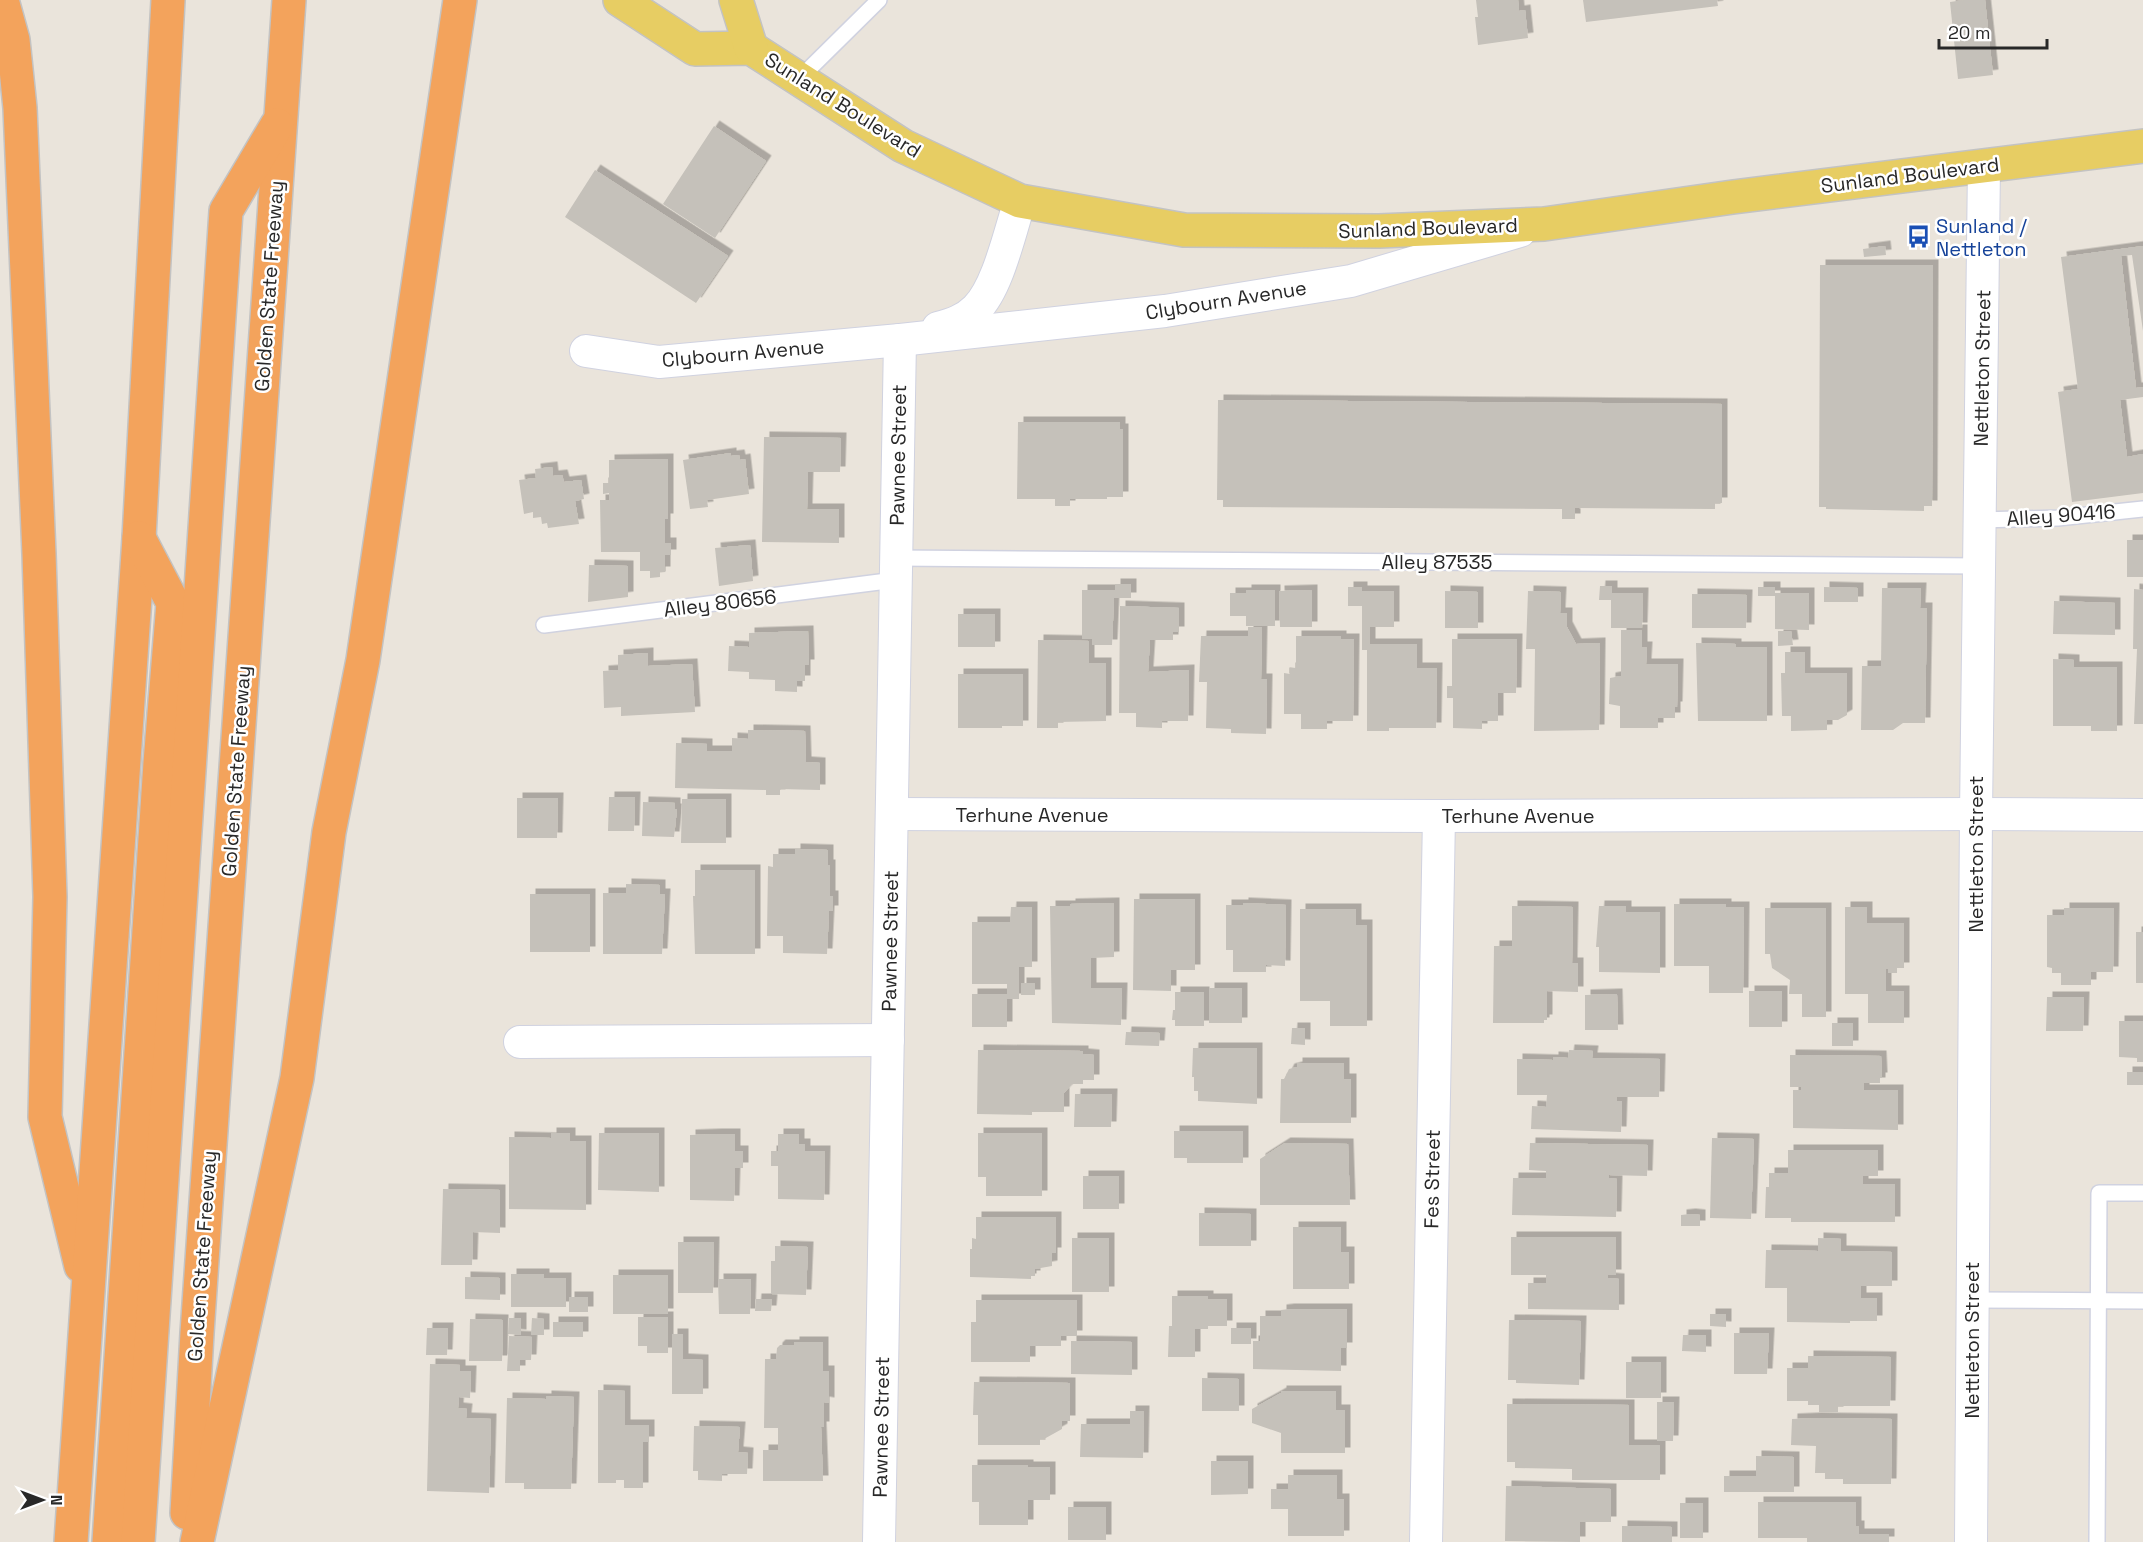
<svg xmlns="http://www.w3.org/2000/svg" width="2143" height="1542" viewBox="0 0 2143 1542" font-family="'Space Grotesk',sans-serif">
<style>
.building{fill:#c5c1ba;filter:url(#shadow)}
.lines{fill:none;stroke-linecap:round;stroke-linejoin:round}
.service-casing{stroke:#d0d2e0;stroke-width:18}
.minor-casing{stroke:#d0d2e0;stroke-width:34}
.primary-casing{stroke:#c3c3c3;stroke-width:36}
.motorway-casing{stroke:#c3c3c3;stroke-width:36}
.service{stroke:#fff;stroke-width:15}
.minor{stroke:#fff;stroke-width:32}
.primary{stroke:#e7cd63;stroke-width:33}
.motorway{stroke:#f3a35c;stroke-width:33}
.labels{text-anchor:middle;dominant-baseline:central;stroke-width:5;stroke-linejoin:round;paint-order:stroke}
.street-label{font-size:20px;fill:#282828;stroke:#fff}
.transit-label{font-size:20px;fill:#164399;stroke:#fff;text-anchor:start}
</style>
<defs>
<filter id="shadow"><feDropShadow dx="5.5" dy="-5.5" stdDeviation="0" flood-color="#0004"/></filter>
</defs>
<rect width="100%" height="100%" fill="#eae4db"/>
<!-- building -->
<g class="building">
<path d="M1476,0H1518L1519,11L1525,10L1528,38L1478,45L1475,17H1478Z"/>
<path d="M1583,0H1717L1718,6L1586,22Z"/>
<path d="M1964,0H1985L1993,75L1958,79L1950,2Z"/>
<path d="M714,126L766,161L715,238L663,204Z"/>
<path d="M595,170L728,256L696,303L565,217Z"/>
<path d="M1885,246L1886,255L1864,257L1863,249Z"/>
<path d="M2143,246V331L2132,255L2121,256L2136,388L2143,387V397L2120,400L2127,457L2143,454V493L2072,502L2058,392L2078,389L2061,257Z"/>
<path d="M1820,265H1933L1932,506H1924V511L1826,509V507H1819Z"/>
<path d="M1218,400L1722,404V503H1715V509L1575,508V519H1562V509L1223,507V500H1217Z"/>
<path d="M1018,422H1120V429H1123V497H1107V499H1070V506H1055V499H1017Z"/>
<path d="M764,437L841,438L840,472H808L807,509H839V543L762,542Z"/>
<path d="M731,453V456L739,455L740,460L745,459L749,494L707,500L708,507L690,509L683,460Z"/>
<path d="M668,459V519H665V543H671V555H665V572H660V577L650,578V571H640V552H601L600,500H609V493L603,494V483H609V460Z"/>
<path d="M552,467L553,476L562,475L564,482L581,480L584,499L575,501L579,524L548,528L547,523L542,524L541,517L533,518V512L524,514L519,480L536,478L535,469Z"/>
<rect x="2127" y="540" width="16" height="37"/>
<path d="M750,545L753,581L719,586L715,548Z"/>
<path d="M589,565L628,566V597L588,602Z"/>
<path d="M1115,584H1131V598H1114L1112,645H1092V639H1082V590H1115Z"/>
<path d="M1600,586H1612V593H1643L1642,628H1611V600H1599Z"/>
<path d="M1348,587H1362V591H1394V627H1370V644H1417V668H1437L1436,728H1389V731H1367V650H1362V606H1348Z"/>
<path d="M1758,587H1775V593H1809V630L1775,629V596H1758Z"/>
<path d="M1824,587L1858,588V602H1824Z"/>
<path d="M1882,588H1921L1920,608H1927L1925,723H1903L1893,730H1861L1862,666H1881Z"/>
<path d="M2134,589L2143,590V724H2134L2137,649H2133Z"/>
<path d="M1246,590H1275V626H1246V616H1230V593H1246Z"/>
<path d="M1312,590V627H1280L1279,591Z"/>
<path d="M1445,591L1478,592V628H1445Z"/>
<path d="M1528,591L1561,592L1560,613H1567V627L1576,644L1600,643L1599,730L1534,731L1535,649H1526Z"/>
<path d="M1692,594L1747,595L1746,628H1692Z"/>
<path d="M2054,601L2115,603V635L2053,634Z"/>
<path d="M1120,606L1179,608V632H1173V640H1150L1148,672L1189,670L1188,721H1162V728L1136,727V713H1119Z"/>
<rect x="958" y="614" width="37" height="33"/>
<path d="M1248,627H1262L1261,679H1267L1266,734L1231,733V729L1206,728L1207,682H1199L1201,636H1248Z"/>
<path d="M1621,630H1642V647H1647L1646,664H1678L1677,707H1675V718H1658V728H1620V706L1609,704L1610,678L1621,676Z"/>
<path d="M808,631L809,665H805V681H797V692L775,691V680L749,679V672L728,671L729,646L749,647V633Z"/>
<path d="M1778,631H1791L1793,645L1778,646Z"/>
<path d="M1296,636H1341V639H1354L1353,721H1327V729H1301V714H1284V673L1290,674V668H1296Z"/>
<path d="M1452,639H1517L1516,693H1498V721H1482V729L1453,728V698H1447V686H1452Z"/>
<path d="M1038,640L1089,641V663H1106V721L1058,722V728H1037Z"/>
<path d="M1696,643L1736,644V647H1767V721H1698Z"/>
<path d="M1785,652H1805V673H1847V715L1838,720H1827V730L1791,731V716H1782L1781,673H1785Z"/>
<path d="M648,653V666L692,664L695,712L621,716V707L604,708L603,671L618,670V655Z"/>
<path d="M2053,659L2074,660V667H2117V731H2091V726H2053Z"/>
<path d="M958,674H1023V726H1002V728H958Z"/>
<path d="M748,730L805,731L806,762L820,763V790L780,789V795H766V790L675,788L676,743L707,744V751H732V738L748,739Z"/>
<path d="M609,797H635L634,831H608Z"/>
<path d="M517,798H558L557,838H517Z"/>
<path d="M682,799H726V843H681Z"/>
<path d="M643,802L675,803V809H677L674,837L642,836Z"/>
<path d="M795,849L828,850V865H830V896H833V911H829L827,954L783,953V936H767L768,866L773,867V854H795Z"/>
<path d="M695,870H755V954H695L693,896H695Z"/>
<path d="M626,884L660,885V894H665L662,954H603V893H626Z"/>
<rect x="530" y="894" width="60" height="58"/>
<path d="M1134,899H1195V970H1171V991L1133,990Z"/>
<path d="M1114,903V957L1091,958V988H1122L1121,1025L1052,1023L1050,906H1070V904Z"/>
<path d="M1243,903L1286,905L1285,966L1266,965V972H1233V950H1226V905H1243Z"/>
<path d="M1674,904H1726V907H1744L1743,993H1709V966H1674Z"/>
<path d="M1512,906L1573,907L1572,963H1578V992L1547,991V1020H1544V1023H1493L1494,946H1512Z"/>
<path d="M1599,906H1626V912H1660V973L1599,972V947H1596Z"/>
<path d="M1011,907H1032V967H1019V999H1007V1027H972V994H1007V984H972V922H1010Z"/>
<path d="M1845,907H1867V923H1904V968H1897V973H1888V969H1886V991H1904V1023H1868V994H1845Z"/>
<path d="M1765,908H1826V1017H1802V994H1789L1790,980L1772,968L1770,954H1765Z"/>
<path d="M2064,908H2114L2113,972H2091V985H2061V973H2052V968L2047,967V915H2064Z"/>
<path d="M1300,909H1356V925H1367V1026H1330V1001H1300Z"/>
<rect x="2136" y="932" width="7" height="51"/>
<rect x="1021" y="983" width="14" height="12"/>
<rect x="1209" y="988" width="33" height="35"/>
<rect x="1749" y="991" width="33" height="36"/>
<path d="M1175,992H1204V1026H1175V1020H1172L1173,1010H1175Z"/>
<path d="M1617,994L1618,1030H1585V995Z"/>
<path d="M2047,997H2084L2083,1031H2046Z"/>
<path d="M2119,1021H2143V1062H2137V1058L2119,1057Z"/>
<rect x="1832" y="1023" width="21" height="23"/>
<path d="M1292,1028H1305V1045L1291,1044Z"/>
<path d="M1126,1032L1160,1033L1159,1046L1125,1045Z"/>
<path d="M1193,1048H1257V1104L1198,1101V1091H1194V1077H1192Z"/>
<path d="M978,1050L1083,1051V1054L1094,1055V1080H1083V1084H1072L1064,1093V1112H1032V1115L977,1114Z"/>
<path d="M1569,1050L1593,1051L1592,1058L1660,1059L1659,1097H1617V1101H1622L1621,1132L1531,1129L1532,1106L1546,1107L1547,1095H1517V1059L1553,1060V1057L1568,1058Z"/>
<path d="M1790,1055L1881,1056L1882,1078H1880V1083H1864V1090H1898V1130L1793,1128V1090H1801V1087H1790Z"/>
<path d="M1297,1063H1344V1079H1351V1123H1280L1281,1079H1284L1289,1069L1297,1067Z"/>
<rect x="2127" y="1072" width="16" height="13"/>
<path d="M1075,1094H1112L1111,1127H1074Z"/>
<path d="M1174,1131H1243V1163H1187V1158H1174Z"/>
<path d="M551,1133H570V1141H586V1210L509,1209V1137L551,1138Z"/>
<path d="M599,1133H659V1192L598,1190Z"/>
<path d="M978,1133H1042V1196H986V1177H978Z"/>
<path d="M717,1134H735V1151H743V1168H735L734,1201L690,1200V1135Z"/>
<path d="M778,1134H799V1144H805V1151H825L824,1200L778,1199V1166H771V1151H778Z"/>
<path d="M1712,1138L1754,1139L1751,1219L1710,1218Z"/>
<path d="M1285,1143L1348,1144L1350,1205H1260V1159Z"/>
<path d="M1530,1143L1648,1145L1647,1176L1609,1175V1178L1617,1179L1616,1217L1512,1215L1513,1178H1546V1171L1529,1170Z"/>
<path d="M1788,1150H1878V1176H1863V1184H1895V1222H1791V1218H1765L1766,1187H1769V1173H1788Z"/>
<rect x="1083" y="1176" width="36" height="33"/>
<path d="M443,1189L500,1190V1233L473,1232L472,1265H441Z"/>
<path d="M1199,1213L1251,1214V1246H1199Z"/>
<path d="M1690,1214L1700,1215V1226H1681V1215Z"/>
<path d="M976,1217H1056V1253H1052V1266L1035,1269V1276H1031V1279L970,1277V1249H972V1238L976,1239Z"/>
<path d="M1293,1227H1341V1252H1349V1289H1293Z"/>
<path d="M1511,1237H1616V1275H1608V1278L1619,1279V1310L1528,1309V1283H1546V1275H1511Z"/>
<rect x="1072" y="1238" width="37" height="54"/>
<path d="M1818,1238L1841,1239V1251L1892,1252V1286H1861V1298H1877V1321H1850V1323L1787,1322V1288H1765L1766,1250L1818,1251Z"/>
<path d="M678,1242H714L713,1293H678Z"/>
<path d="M775,1246L808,1247L806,1295L771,1294V1261H775Z"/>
<path d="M511,1274H544V1278H566V1307H511Z"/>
<rect x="613" y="1275" width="55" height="39"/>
<path d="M465,1277L500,1278V1300L465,1299Z"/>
<path d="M718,1279H751L750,1314H719Z"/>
<path d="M1172,1296H1208V1299H1227V1326H1208V1329H1195V1357H1168L1169,1326H1172Z"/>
<rect x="569" y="1297" width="19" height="15"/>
<path d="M756,1299H772L771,1311H755Z"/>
<path d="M976,1300H1077V1336H1061V1346H1030V1362H971V1322H976Z"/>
<path d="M1289,1309H1347V1348H1341V1371L1253,1369V1341H1260V1316H1281V1310Z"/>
<path d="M1710,1314H1726V1327L1710,1326Z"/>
<path d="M638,1317H668V1353H647V1346H638Z"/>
<path d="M509,1318H521V1335L508,1334Z"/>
<path d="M532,1318L544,1319V1335H531Z"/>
<path d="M470,1319L503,1320L502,1361H469Z"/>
<path d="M1509,1320L1581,1321L1579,1385L1516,1383V1380H1508Z"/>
<rect x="553" y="1322" width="30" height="15"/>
<path d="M427,1328H448L447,1355H426Z"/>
<rect x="1231" y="1328" width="20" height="16"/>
<path d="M1734,1333H1769L1767,1374H1734Z"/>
<path d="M672,1334H683V1359L703,1360V1394H672Z"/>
<path d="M1683,1335H1706V1352L1682,1351Z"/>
<path d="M509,1336L532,1337L531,1360H520V1371H507Z"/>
<path d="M1071,1341L1132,1342V1375L1071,1374Z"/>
<path d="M794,1342H823V1371H829V1403L824,1402V1427H821L823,1481H763V1450H778V1428H764L765,1359H776L777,1348L780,1345H794Z"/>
<path d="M1808,1356L1891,1357L1890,1406H1838V1412H1819V1405H1808V1401H1787V1368H1808Z"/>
<rect x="1626" y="1362" width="35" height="36"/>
<path d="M430,1364L460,1365V1371H471L470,1398L459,1397L458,1408L467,1409L466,1418L491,1419L489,1493L427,1491Z"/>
<path d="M1202,1378L1239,1379V1411H1202Z"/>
<path d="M974,1382L1070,1383V1421H1062V1429L1044,1439H1040V1445H978V1415H973Z"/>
<path d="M598,1390L625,1391V1425H649V1442H643V1488H624V1480H616V1483H598Z"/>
<path d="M1281,1391H1336V1410H1345V1453H1281V1433L1252,1423V1409L1281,1393Z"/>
<path d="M546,1396L574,1397L571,1489H524V1483H505L507,1398L546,1399Z"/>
<path d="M1657,1402H1674L1673,1441H1657Z"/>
<path d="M1507,1404L1629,1405V1445H1660V1480H1572V1469L1515,1468V1462H1507Z"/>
<path d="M1130,1411H1144L1143,1458L1080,1457L1081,1424H1130Z"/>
<path d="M1816,1418L1892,1419L1891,1484H1843V1479H1825V1473H1815L1816,1446L1791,1445L1792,1419Z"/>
<path d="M694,1426L740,1427L738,1452L748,1453L747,1474H722V1481L698,1480V1471H693Z"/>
<path d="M1756,1456L1794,1457V1492H1724V1476H1756Z"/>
<path d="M1211,1461H1248V1494L1211,1495Z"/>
<path d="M972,1465H1028V1467H1050V1500H1028V1525H979V1502H972Z"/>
<path d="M1288,1475H1337V1499H1344V1536H1288V1509H1271V1489H1288Z"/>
<path d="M1506,1486L1611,1489V1522H1580V1542L1505,1541Z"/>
<path d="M1758,1502H1856V1526H1859V1534H1889V1542H1807V1538H1758Z"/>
<rect x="1680" y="1503" width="23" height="35"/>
<rect x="1068" y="1507" width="38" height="33"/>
<path d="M1622,1526L1672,1527V1542H1622Z"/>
</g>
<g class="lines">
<defs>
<g id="service">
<path d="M799,79L879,0"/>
<path d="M1980,520L2058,518L2143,509"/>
<path d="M895,558L1979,566"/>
<path d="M544,625L895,580"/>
<path d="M1972,1300L2143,1301"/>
<path d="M2097,1542L2099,1193H2143"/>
</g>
<g id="minor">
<path d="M938,328C953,324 965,320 976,309C998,288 1010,231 1020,201"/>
<path d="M586,351L659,362L900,340L1165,311L1351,281L1520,231"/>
<path d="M892,814L1439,816L1976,814L2143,815"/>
<path d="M520,1042L888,1040"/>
<path d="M879,1542L900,340"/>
<path d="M1426,1542L1439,816"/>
<path d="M1971,1542L1976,814L1984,166"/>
</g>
<g id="primary">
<path d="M620,0L695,49L751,48L903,146L1020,201L1184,230L1379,231L1544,224L1733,197L2143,146"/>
<path d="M736,0L751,48"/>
</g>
<g id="motorway">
<path d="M2,0L13,40L20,108L39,554L50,897L45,1117L81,1266"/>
<path d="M187,1513L197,1333L289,0"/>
<path d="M71,1542L139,538L168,0"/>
<path d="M109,1542L160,763L173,603L139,538"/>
<path d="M138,1542L226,211L277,125"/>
<path d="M197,1542L297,1078L329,832L363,660L460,0"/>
</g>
</defs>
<!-- service casing -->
<use href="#service" class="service-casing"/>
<!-- minor casing -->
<use href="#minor" class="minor-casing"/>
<!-- primary casing -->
<use href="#primary" class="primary-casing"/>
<!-- motorway casing -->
<use href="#motorway" class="motorway-casing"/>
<!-- service -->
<use href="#service" class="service"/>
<!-- minor -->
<use href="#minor" class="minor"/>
<!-- primary -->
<use href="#primary" class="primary"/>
<!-- motorway -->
<use href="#motorway" class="motorway"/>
</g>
<!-- icons -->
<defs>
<symbol id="bus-bare" viewBox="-9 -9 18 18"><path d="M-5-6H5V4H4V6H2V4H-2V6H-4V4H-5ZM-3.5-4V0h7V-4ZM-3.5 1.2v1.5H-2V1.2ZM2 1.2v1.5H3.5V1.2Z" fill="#1a4fb4" stroke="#fff" stroke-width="2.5" paint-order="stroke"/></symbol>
</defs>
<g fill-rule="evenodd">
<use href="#bus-bare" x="1902" y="220" width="33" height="33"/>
</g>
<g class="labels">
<!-- street labels -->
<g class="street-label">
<text transform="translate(843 105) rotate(32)">Sunland Boulevard</text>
<text transform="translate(1910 175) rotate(-7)">Sunland Boulevard</text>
<text transform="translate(1428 228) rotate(-2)">Sunland Boulevard</text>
<text transform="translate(269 286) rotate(-86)">Golden State Freeway</text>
<text transform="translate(1226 300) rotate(-9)">Clybourn Avenue</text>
<text transform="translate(743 353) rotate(-5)">Clybourn Avenue</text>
<text transform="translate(1982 368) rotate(-89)">Nettleton Street</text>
<text transform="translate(898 455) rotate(-89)">Pawnee Street</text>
<text transform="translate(2061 515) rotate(-4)">Alley 90416</text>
<text x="1437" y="562">Alley 87535</text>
<text transform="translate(720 603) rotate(-7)">Alley 80656</text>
<text transform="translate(236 771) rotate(-86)">Golden State Freeway</text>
<text x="1032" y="815">Terhune Avenue</text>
<text x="1518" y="816">Terhune Avenue</text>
<text transform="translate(1976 854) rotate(-90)">Nettleton Street</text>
<text transform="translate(890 941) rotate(-89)">Pawnee Street</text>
<text transform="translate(1432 1179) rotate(-89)">Fes Street</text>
<text transform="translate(202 1256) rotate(-86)">Golden State Freeway</text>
<text transform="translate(1972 1340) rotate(-90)">Nettleton Street</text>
<text transform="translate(881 1427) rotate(-89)">Pawnee Street</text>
</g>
<!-- transit labels -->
<g class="transit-label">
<text x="1936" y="226">Sunland /<tspan x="1936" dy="23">Nettleton</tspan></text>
</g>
</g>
<!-- north arrow -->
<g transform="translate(42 1500) rotate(90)" stroke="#ffffff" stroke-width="4.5" paint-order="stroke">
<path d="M0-4.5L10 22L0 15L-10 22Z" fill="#282828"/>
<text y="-9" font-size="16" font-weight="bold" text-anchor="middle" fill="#282828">N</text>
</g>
<!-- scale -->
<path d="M1939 39v9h108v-9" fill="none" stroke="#282828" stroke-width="3"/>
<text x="1948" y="39" font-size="18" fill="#282828" stroke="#ffffff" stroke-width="4.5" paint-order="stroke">20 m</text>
</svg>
